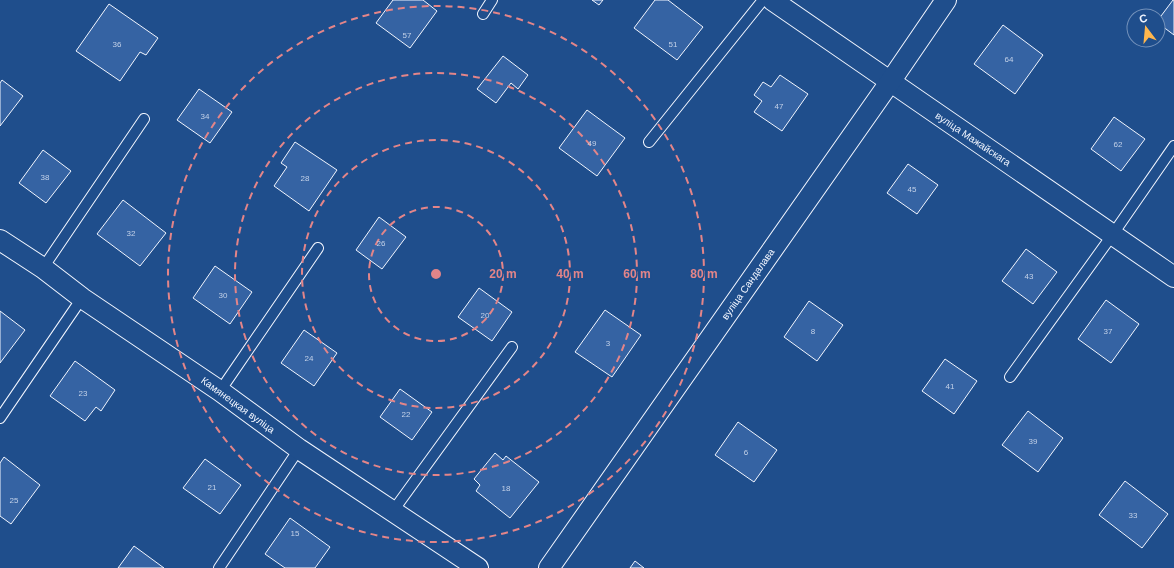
<svg xmlns="http://www.w3.org/2000/svg" width="1174" height="568" viewBox="0 0 1174 568" font-family="Arial,sans-serif">
<style>
.building{fill:#3563a3;stroke:#f2f6ff}
.lines{fill:none;stroke-linecap:round;stroke-linejoin:round}
.service-casing{stroke:#f2f6ff;stroke-width:12}
.minor-casing{stroke:#f2f6ff;stroke-width:22}
.service{stroke:#1f4e8c;stroke-width:10}
.minor{stroke:#1f4e8c;stroke-width:20}
.ring{fill:none;stroke:#e38589;stroke-width:2;stroke-dasharray:7 5}
.labels{text-anchor:middle;dominant-baseline:central;stroke-width:3;stroke-linejoin:round;paint-order:stroke}
.number-label{font-size:8px;fill:#c3d1e8}
.street-label{font-size:10px;fill:#f2f6ff;stroke:#1f4e8c}
.centre{fill:#e38589;stroke:#1f4e8c;stroke-width:2}
.ring-label{font-size:12px;text-anchor:middle;font-weight:bold;fill:#e38589;stroke:#1f4e8c;stroke-width:3;stroke-linejoin:round;paint-order:stroke}
</style>
<rect width="100%" height="100%" fill="#1f4e8c"/>
<!-- building -->
<g class="building">
<path d="M393,0H423L437,11L410,48L376,23Z"/>
<path d="M592,0H603L599,5Z"/>
<path d="M655,0H668L703,27L677,60L634,28Z"/>
<path d="M1173,0H1174V35L1158,23V20Z"/>
<path d="M109,4L158,38L146,55L140,52L120,81L76,51Z"/>
<path d="M1003,25L1043,55L1015,94L974,64Z"/>
<path d="M503,56L528,75L518,89L511,83L496,103L477,89Z"/>
<path d="M780,75L808,94L782,131L754,112L762,101L754,95L763,82L771,87Z"/>
<path d="M2,80L23,96L0,126V83Z"/>
<path d="M199,89L232,112L210,143L177,120Z"/>
<path d="M587,110L625,138L597,176L559,148Z"/>
<path d="M1114,117L1145,139L1121,171L1091,149Z"/>
<path d="M295,142L337,170L309,211L274,186L287,167L281,163Z"/>
<path d="M43,150L71,171L46,203L19,183Z"/>
<path d="M908,164L938,185L917,214L887,193Z"/>
<path d="M123,200L166,233L140,266L97,234Z"/>
<path d="M379,217L406,237L382,269L356,250Z"/>
<path d="M1026,249L1057,272L1033,304L1002,281Z"/>
<path d="M215,266L252,292L230,324L193,298Z"/>
<path d="M479,288L512,312L492,341L458,317Z"/>
<path d="M1106,300L1139,324L1111,363L1078,339Z"/>
<path d="M809,301L843,325L817,361L784,337Z"/>
<path d="M605,310L641,335L612,377L575,352Z"/>
<path d="M0,311L25,330L0,363Z"/>
<path d="M304,330L337,353L314,386L281,363Z"/>
<path d="M945,359L977,381L954,414L922,391Z"/>
<path d="M75,361L115,390L101,411L96,407L85,421L50,396Z"/>
<path d="M400,389L432,412L412,440L380,417Z"/>
<path d="M1028,411L1063,438L1038,472L1002,445Z"/>
<path d="M738,422L777,450L754,482L715,455Z"/>
<path d="M495,453L503,460L506,456L539,482L510,518L476,491L480,485L474,479Z"/>
<path d="M4,457L40,485L11,524L0,516V463Z"/>
<path d="M205,459L241,485L220,514L183,488Z"/>
<path d="M1125,481L1168,514L1142,548L1099,515Z"/>
<path d="M290,518L330,547L315,568H285L265,554Z"/>
<path d="M134,546L164,568H118Z"/>
<path d="M635,561L644,568H630Z"/>
</g>
<g class="lines">
<defs>
<g id="service">
<path d="M483,14L492,0"/>
<path d="M649,142L763,0"/>
<path d="M43,268L144,119"/>
<path d="M1010,377L1113,234L1174,146"/>
<path d="M220,391L318,248"/>
<path d="M0,418L82,298"/>
<path d="M393,511L512,347"/>
<path d="M219,568L299,449"/>
</g>
<g id="minor">
<path d="M772,0L1174,277"/>
<path d="M0,240L43,268L82,298L220,391L299,449L478,568"/>
<path d="M549,568L890,82L946,0"/>
</g>
</defs>
<!-- service casing -->
<use href="#service" class="service-casing"/>
<!-- minor casing -->
<use href="#minor" class="minor-casing"/>
<!-- service -->
<use href="#service" class="service"/>
<!-- minor -->
<use href="#minor" class="minor"/>
</g>
<!-- distance rings -->
<g class="ring">
<circle cx="436" cy="274" r="67"/>
<circle cx="436" cy="274" r="134"/>
<circle cx="436" cy="274" r="201"/>
<circle cx="436" cy="274" r="268"/>
</g>
<g class="labels">
<!-- number labels -->
<g class="number-label">
<text x="407" y="35">57</text>
<text x="117" y="44">36</text>
<text x="673" y="44">51</text>
<text x="1009" y="59">64</text>
<text x="779" y="106">47</text>
<text x="205" y="116">34</text>
<text x="592" y="143">49</text>
<text x="1118" y="144">62</text>
<text x="45" y="177">38</text>
<text x="305" y="178">28</text>
<text x="912" y="189">45</text>
<text x="131" y="233">32</text>
<text x="381" y="243">26</text>
<text x="1029" y="276">43</text>
<text x="223" y="295">30</text>
<text x="485" y="315">20</text>
<text x="813" y="331">8</text>
<text x="1108" y="331">37</text>
<text x="608" y="343">3</text>
<text x="309" y="358">24</text>
<text x="950" y="386">41</text>
<text x="83" y="393">23</text>
<text x="406" y="414">22</text>
<text x="1033" y="441">39</text>
<text x="746" y="452">6</text>
<text x="212" y="487">21</text>
<text x="506" y="488">18</text>
<text x="14" y="500">25</text>
<text x="1133" y="515">33</text>
<text x="295" y="533">15</text>
</g>
<!-- street labels -->
<g class="street-label">
<text transform="translate(973 139) rotate(34)">вуліца Мажайскага</text>
<text transform="translate(748 284) rotate(-55)">вуліца Сандалава</text>
<text transform="translate(238 405) rotate(36)">Камянецкая вуліца</text>
</g>
</g>
<circle cx="436" cy="274" r="6" class="centre"/>
<g class="ring-label">
<text x="503" y="278">20 m</text>
<text x="570" y="278">40 m</text>
<text x="637" y="278">60 m</text>
<text x="704" y="278">80 m</text>
</g>
<!-- north arrow -->
<g transform="translate(1146 28) rotate(344)"><circle r="19" fill="#1f4e8c" stroke="#7391ba"/>
<path d="M0-3L7 15L0 10L-7 15Z" fill="#ffb74d"/>
<text y="-6" font-size="11" font-weight="bold" text-anchor="middle" fill="#f2f6ff">С</text>
</g>
</svg>
